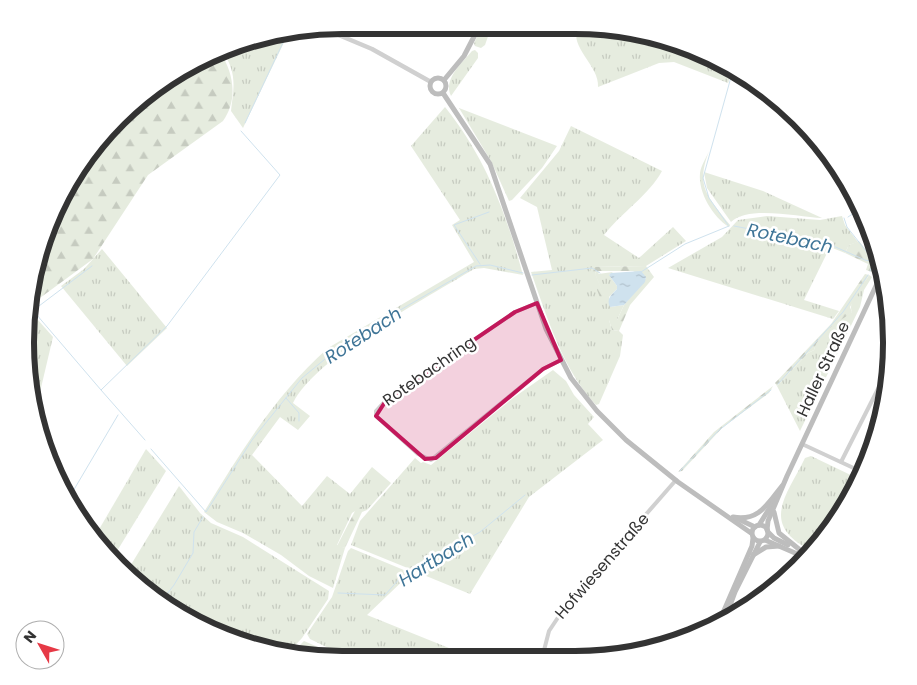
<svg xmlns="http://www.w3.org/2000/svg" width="917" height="685" viewBox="0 0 917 685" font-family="Poppins,sans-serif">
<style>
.grass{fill:url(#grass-tufts)}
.forest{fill:url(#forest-firs)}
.water{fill:url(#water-ripples)}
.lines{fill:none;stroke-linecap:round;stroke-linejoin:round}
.stream{stroke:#cfe2ee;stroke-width:1}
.minor{stroke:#d0d0d0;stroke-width:4}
.tertiary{stroke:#d0d0d0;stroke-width:4.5}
.secondary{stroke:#bdbdbd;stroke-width:5}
.marked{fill:#c2185b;fill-opacity:0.2;stroke:#c2185b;stroke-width:4;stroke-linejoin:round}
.labels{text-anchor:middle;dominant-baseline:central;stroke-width:5;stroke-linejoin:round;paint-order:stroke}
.street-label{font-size:16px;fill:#333;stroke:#fff}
.water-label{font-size:18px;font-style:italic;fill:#3f7597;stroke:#fff}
.rim{fill:none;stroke:#333;stroke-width:6}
</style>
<defs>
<pattern id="grass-tufts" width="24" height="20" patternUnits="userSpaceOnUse" patternTransform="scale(1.25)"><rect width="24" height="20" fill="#e6ecdf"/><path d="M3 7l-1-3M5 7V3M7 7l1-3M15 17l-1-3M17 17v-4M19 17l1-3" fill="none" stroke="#c6cbc0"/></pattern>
<pattern id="forest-firs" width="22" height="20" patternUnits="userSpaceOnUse" patternTransform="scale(1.25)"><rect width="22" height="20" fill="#e6ecdf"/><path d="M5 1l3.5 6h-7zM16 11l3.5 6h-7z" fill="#c6cbc0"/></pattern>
<pattern id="water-ripples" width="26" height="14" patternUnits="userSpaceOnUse" patternTransform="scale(1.25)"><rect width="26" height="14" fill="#cfe2ee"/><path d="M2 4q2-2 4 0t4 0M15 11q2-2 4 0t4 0" fill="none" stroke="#b2c2cd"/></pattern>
</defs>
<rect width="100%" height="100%" fill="#fff"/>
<!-- grass -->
<g class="grass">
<path d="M483,25H492L485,45L481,48L475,46L474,43Z"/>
<path d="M578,26H595L656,36L732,70L728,83L674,62L659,63L598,87C600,66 568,47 578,26Z"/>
<path d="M289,32L243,128L231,111C234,85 237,75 223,51L260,36Z"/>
<path d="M475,50L478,53V58L451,96C443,79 462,63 472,51Z"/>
<path d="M445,107C486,158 506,213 523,275L484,268L474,269C428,297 316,357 293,403L310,416L298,430L280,417L252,455L302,506L327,476L350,494L372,467L391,483L367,510L362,512V507L352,513L337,545L345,548L333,588L309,576L281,555L243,533L217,522L204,512C240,453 276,394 328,348L474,262L452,225L460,220L411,146Z"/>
<path d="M459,108L557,146L542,168L512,200L509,201L491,161Z"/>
<path d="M571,126L662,171C649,195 621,213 604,235L639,258L673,227L686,241L646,266L592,267L606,301L595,274L596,271L600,272L598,274L613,272L609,275L617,286V289L609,297L610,307L624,305L617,320H609L612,330L619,331L623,335L620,356L599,404L596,405C563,370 547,317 531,272L552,270L537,207L520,198L559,151Z"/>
<path d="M709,151C695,187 708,197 730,225L729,227C713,217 698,193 700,173C701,166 706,158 709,151Z"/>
<path d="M704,172L763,191L822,218C799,217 748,205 731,222L707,188Z"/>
<path d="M767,216L820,220L842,216L845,225L858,242L849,245L845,253L830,247L804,300L839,311L833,319L668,268L722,237L738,220Z"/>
<path d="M102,249L167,328L127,366L61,286L84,269Z"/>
<path d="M869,275L872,277L864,290L860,307L800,431L777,386L808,353L814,350C818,334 838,320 852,312C847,300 864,285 869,275Z"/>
<path d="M30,311L53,337L36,409L26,364Z"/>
<path d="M553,370L566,381L574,395L594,417L588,424L603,440L529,497L470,594L414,571L429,562L428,559L410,569L351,545L360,521L415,458L421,463L423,462L431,465L513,398Z"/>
<path d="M146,449L166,471L114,556L94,538Z"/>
<path d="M811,456L857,478L849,501L808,549C760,523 787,495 805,458Z"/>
<path d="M179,486L200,513L211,523L243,537L329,591L328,599L302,638L288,653L241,643L184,618L126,567L129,568Z"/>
<path d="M351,548L411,573L367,615L449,648L446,658L351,659L310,639L307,634L332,597L348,551Z"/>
<path d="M304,641L346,659H321L292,653Z"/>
</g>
<!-- forest -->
<g class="forest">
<path d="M220,52C234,73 238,100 223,121L148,175L93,259L29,306L31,281L58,202L104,133L184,68Z"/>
<path d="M859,241L870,255L876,251L881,262L875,273L866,270L868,264L845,253L849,245Z"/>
<path d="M646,266L654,277L630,305L619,331L612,330L609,320H617L624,305L646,278L633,271H596L595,274L606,301L603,305L590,272L592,267Z"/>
<path d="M865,274L869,275L850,307L852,312C839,322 819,332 814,350L808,353L777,386L775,383L831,324Z"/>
<path d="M773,386L769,393L723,427L682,471L678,472L714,432Z"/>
<path d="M357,507H362V512L345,548L337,546Z"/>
</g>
<!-- water -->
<path class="water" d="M641,271L646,277L645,282L624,305L610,307C606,299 611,295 617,289V286L609,275L611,273Z"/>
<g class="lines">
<!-- stream -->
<g class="stream">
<path d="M245,123L288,32"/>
<path d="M848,217L857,211"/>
<path d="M844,218L847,227L874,261"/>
<path d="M728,225L709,198L703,178L733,70"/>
<path d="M734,226L831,245L865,260L880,263"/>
<path d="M480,264L454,225L489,212"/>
<path d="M92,266L35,309L36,314L101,390"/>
<path d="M870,271L874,262"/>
<path d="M641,272L685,244L729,226"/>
<path d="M532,275L592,268L600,273"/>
<path d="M778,384L843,312L868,275"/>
<path d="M286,398L299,413V421"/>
<path d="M145,440L101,390L167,326L280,175L241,131"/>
<path d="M151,449L206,512L252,440L302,378L347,341L476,266L490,265L523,273"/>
<path d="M680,471L718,431L771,390"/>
<path d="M69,498L118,415"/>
<path d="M338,593L385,595L401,577L480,532L525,495"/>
<path d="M162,598L167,594L174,585L193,553L194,532L203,517"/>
</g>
<!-- minor -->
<g class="minor">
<path d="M537,303L515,312L387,399L376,411V416L418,454L431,460L543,369L561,360"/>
<path d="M802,444L860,471"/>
<path d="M841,462L888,369"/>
<path d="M542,658L549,631L565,607L676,480"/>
</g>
<!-- tertiary -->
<path class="tertiary" d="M322,28L372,49L431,82"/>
<!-- secondary -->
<g class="secondary">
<circle cx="438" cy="86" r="8"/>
<path d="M444,80L464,56L480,25"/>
<path d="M443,93L490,164L546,329L571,378L597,411L626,440L678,482L751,533"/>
<path d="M774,512L779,533L800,550"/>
<path d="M733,517C759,522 768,503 782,486"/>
<path d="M736,518L755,527"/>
<circle cx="760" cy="533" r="8"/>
<path d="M759,525L774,501"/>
<path d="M767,530L768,521L787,476L882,273"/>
<path d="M768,532L774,538L788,545"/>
<path d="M765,540L802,556"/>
<path d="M753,555L766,547L779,546"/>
<path d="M725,619L735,592L760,542"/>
<path d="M719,622L752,546L753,538"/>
</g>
</g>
<!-- marked area -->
<path class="marked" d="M537,303L561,360L543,369L436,458L425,459L376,416L387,399L515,312Z"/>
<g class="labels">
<!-- street labels -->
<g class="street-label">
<text transform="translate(823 369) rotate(-65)">Haller Straße</text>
<text transform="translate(429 371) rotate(-35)">Rotebachring</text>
<text transform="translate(602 566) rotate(-49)">Hofwiesenstraße</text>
</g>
<!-- water labels -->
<g class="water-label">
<text transform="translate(790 238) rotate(12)">Rotebach</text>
<text transform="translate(363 335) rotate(-33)">Rotebach</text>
<text transform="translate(436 559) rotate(-32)">Hartbach</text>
</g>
</g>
<!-- crop -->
<path d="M0 0H917V685H0ZM342 34H575A308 308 0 0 1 883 342V343A308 308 0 0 1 575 651H342A308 308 0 0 1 34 343V342A308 308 0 0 1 342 34Z" fill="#fff" fill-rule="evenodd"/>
<path class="rim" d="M342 34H575A308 308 0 0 1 883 342V343A308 308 0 0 1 575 651H342A308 308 0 0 1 34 343V342A308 308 0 0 1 342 34Z"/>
<!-- north arrow -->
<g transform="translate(40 645) rotate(309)"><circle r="24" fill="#ffffff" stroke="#adadad"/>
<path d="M0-4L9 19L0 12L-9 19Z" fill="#e63946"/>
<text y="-8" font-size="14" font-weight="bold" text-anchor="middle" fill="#333333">N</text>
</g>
</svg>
